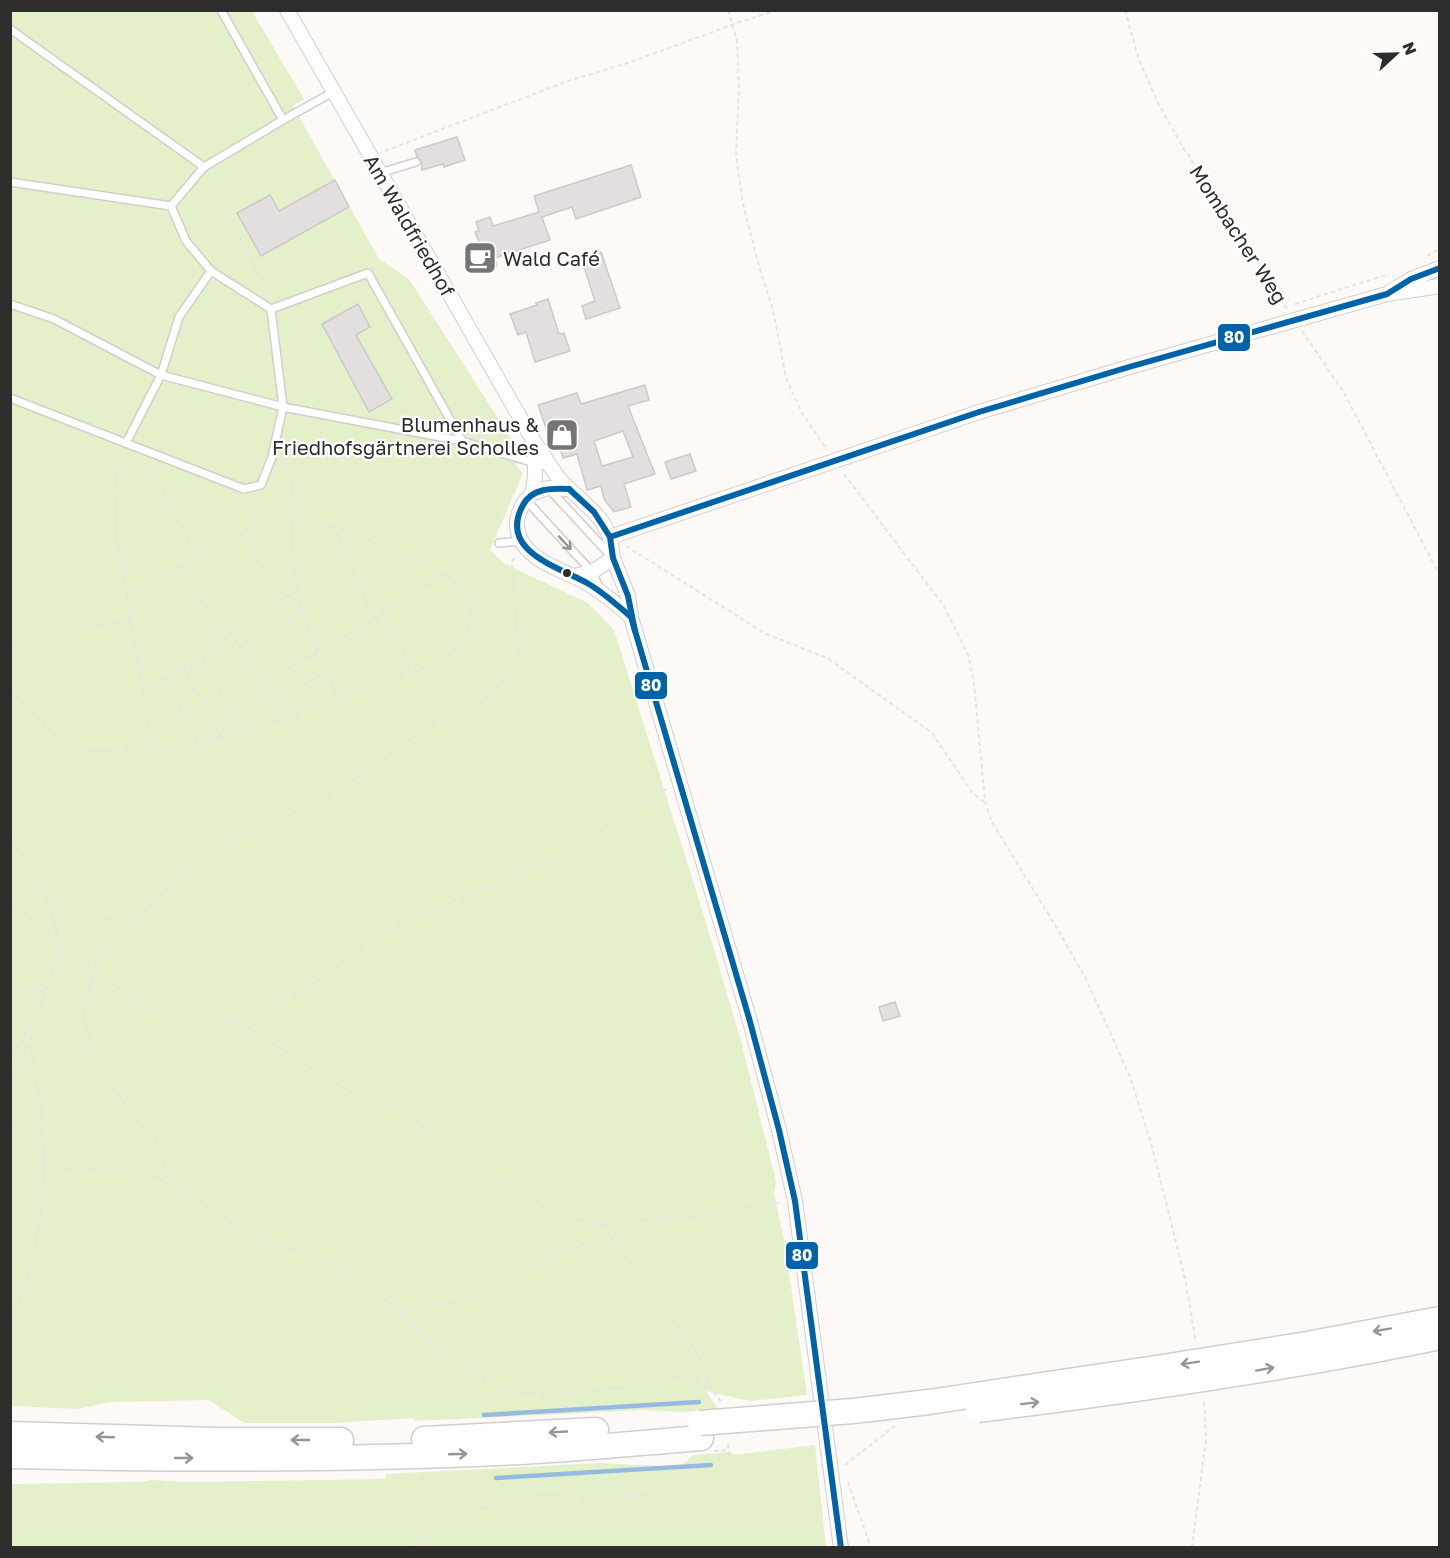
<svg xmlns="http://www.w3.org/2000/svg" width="1450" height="1558" viewBox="0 0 1450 1558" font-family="'Golos Text',sans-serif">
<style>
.green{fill:#e3f0c9}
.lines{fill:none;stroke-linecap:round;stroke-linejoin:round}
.stream{stroke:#97bbe0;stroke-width:4.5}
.building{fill:#e2dfde;stroke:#cccac8;stroke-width:1.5;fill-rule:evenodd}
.lane-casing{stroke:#d1cfcd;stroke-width:10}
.street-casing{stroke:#d1cfcd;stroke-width:16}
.highway-casing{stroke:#d1cfcd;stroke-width:27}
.path{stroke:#e4e4e3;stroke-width:2;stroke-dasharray:4.5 3;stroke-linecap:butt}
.lane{stroke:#fffefe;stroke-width:7}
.street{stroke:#fffefe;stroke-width:14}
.highway{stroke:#fffefe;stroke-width:24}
.highway-bridge-casing{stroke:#d1cfcd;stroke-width:27;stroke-linecap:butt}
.highway-bridge{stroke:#fffefe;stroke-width:24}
.bus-1-casing{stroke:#fff;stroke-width:10}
.bus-1{stroke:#0062a7;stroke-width:6}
.oneway{stroke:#979695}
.bus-dot{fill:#2f2d2c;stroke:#fff;stroke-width:2}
.labels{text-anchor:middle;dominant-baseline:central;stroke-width:4.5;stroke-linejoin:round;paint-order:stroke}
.street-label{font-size:20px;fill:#2f2d2c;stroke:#fff}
.poi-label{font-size:20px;fill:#2f2d2c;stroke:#fff;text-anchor:start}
.line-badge{stroke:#fff;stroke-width:2}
.badge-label{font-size:16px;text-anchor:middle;font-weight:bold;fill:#fff}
</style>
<rect width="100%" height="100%" fill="#fcf9f7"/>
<!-- green -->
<g class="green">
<path d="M11,11H252L304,99L293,106L379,259L409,279L519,451L516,465L523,473L490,550L505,564L588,603L614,630L704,916L741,1041L776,1181L774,1194L784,1240L807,1395L750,1401L706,1391L718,1409L682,1412L645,1410L415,1421L414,1418L333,1423H244L209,1400L111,1402L77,1409L11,1406Z"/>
<path d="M815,1445L826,1547H11V1484L141,1482L151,1480L188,1482L386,1479V1474L600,1463L680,1467L693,1455L731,1452L734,1455Z"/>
</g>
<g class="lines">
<!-- stream -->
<g class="stream">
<path d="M484,1415L699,1402"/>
<path d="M496,1478L711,1465"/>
</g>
</g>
<!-- building -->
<g class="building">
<path d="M457,137L465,160L444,167L443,164L422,170L421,160L417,157L415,150Z"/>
<path d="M631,165L641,197L576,219L572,207L542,217L550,240L495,258L497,266L480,272L473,248L480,245L475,232L479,231L476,222L490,217L493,226L539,212L534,196Z"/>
<path d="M335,180L349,207L261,256L237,213L270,195L279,211Z"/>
<path d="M601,252L620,308L586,319L582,306L595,301L581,258Z"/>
<path d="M548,299L559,334L564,333L570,351L535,362L526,332L518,335L510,314L537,305L536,303Z"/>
<path d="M358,304L370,327L356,335L392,399L369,412L322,324Z"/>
<path d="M645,385L649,400L628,406L655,474L624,484L631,507L614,512L604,499L601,486L587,490L577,454L563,458L559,446L553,448L538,405L577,393L581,404ZM623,431L633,457L602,466L594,441Z"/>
<path d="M690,454L696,471L671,479L665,462Z"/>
<path d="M895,1002L900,1016L883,1021L879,1007Z"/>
</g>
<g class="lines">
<defs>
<g id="lane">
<path d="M221,10L283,120L333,92"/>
<path d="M10,29L204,167L283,120"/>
<path d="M380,173L416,162"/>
<path d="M10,182L171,206L186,241L211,271L271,309L368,273L462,441L551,468"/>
<path d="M171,206L204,167"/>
<path d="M10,304L54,319L161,375L283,407L462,441"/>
<path d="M10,398L244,489L261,485L272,457L283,407L271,309"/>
<path d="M126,443L161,375L179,317L211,271"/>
<path d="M549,489L611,556"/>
<path d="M526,500L592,572L599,587"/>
<path d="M499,543L522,541"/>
</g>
<g id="street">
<path d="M287,10L533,440L559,479L594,512L603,523L610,537L613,558L628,596L631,617L749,1018L779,1130L795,1201L841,1548"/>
<path d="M1390,292L1411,279L1440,268"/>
<path d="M533,443C535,456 537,483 531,494C530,497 527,499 525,501C520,508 516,519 517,527C521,561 563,569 587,583C603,593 617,604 631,617"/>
<path d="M531,494L548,488L569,489"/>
<path d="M610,537L979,412L1129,367L1387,294L1440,286"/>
<path d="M574,576L592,572L613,558"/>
</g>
<g id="highway">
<path d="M10,1434L216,1440H341"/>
<path d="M424,1439L596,1430"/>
<path d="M10,1456C180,1460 350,1460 520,1452C580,1449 640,1443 701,1438"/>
</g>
</defs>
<!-- lane casing -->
<use href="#lane" class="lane-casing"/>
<!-- street casing -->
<use href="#street" class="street-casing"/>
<!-- highway casing -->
<use href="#highway" class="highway-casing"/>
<!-- path -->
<g class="path">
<path d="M728,10L737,40L739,86L736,156L743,204L759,266L773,310L786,378L802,413L827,450"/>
<path d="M1125,10L1139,60L1159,105L1184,149L1221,203L1237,234L1262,269L1287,309"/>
<path d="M385,151L565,82L631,62L734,24L777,10"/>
<path d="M209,178L270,295"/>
<path d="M1427,256L1440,248"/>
<path d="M1295,304L1389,274"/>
<path d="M1302,331L1343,391L1440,576"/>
<path d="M283,461L287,462C298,492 291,523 293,554C296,606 316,653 338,699"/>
<path d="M149,465L196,555"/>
<path d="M844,474L944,606L968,655L974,683L985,802L992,822L1058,930L1086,979L1130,1077L1151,1143L1173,1230L1185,1279L1196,1342"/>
<path d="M332,525L374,618"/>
<path d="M242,533L281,600"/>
<path d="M626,546L766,634L827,658L861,682L932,733L972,792L984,802"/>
<path d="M182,566L224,639"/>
<path d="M126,594L182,566L197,556L242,533L252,522L258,498"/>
<path d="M380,613C395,630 404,651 410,673"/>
<path d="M231,632L280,721"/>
<path d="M10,647L42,645L93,626L130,621"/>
<path d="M239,647L302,613"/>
<path d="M316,650L369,625L386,607L447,575"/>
<path d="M202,658L242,732"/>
<path d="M249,666L310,633"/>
<path d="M183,668L222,738"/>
<path d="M165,678L199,742"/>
<path d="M260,684L317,652"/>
<path d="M143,690L219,648L234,628L298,590"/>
<path d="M10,691L51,731L73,747L94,751H114L151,741L115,527L116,479L123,455"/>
<path d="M270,702L326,673"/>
<path d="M151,741L160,748C223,741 280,720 339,698C372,687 452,667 467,634C469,630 469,625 470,621C476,594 451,578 431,566L294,509"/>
<path d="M10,834C29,869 64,917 58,958L36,1016L32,1030L30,1043C35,1072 41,1101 43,1130C47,1186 38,1272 10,1322"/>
<path d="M47,900L91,920L131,917L147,909"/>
<path d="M10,903L19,908L33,921L58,936"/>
<path d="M58,958L84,962L94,967L131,999L153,1010L187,1018L234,1019L307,989L343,962L355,950L376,937L432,910L543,864L585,843L615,819L667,789"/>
<path d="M10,987L47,991"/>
<path d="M234,1019L336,1084L352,1092L395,1107L410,1116L463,1160L515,1186L542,1206L573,1219L603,1225L616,1224L651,1219H673L703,1216L735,1208L781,1203"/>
<path d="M10,1062L33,1021"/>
<path d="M10,1082L30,1043"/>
<path d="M10,1120L43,1130"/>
<path d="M43,1158L47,1167L53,1173L76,1167L115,1172L135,1171L158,1178L182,1190L243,1230L263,1241L305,1253L329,1263L400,1310L446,1356L494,1384L507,1389L522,1393L560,1395L623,1387L677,1377L690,1379L711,1388L722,1403"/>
<path d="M182,1190L161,1159L154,1135L139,1122L109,1083L100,1070L92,1048L83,1015L94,967L103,952L134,927L150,907L197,861L232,840L265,827L326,796L371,769L390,753L430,727L476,706L493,693L508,675L519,658L512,572V561L516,557"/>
<path d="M603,1225C620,1252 642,1277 652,1307L672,1321L689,1340L698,1354L711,1388"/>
<path d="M400,1310L465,1301L544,1261L609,1233"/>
<path d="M714,1451L729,1450"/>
<path d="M845,1465L895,1426"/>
<path d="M848,1482L871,1548"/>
<path d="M403,1548L478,1510L524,1496L555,1494L583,1498L606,1494L631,1497L654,1493L670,1497L679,1495L698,1486L719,1481L724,1476L728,1469L729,1456L728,1441"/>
<path d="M1192,1548L1206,1439L1204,1399"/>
</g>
<!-- lane -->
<use href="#lane" class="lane"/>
<!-- street -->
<use href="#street" class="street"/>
<!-- highway -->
<use href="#highway" class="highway"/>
<defs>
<g id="highway-bridge">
<path d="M978,1410C1132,1391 1287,1369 1440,1337"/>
<path d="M700,1423L853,1411L929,1402L1156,1368L1307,1344L1440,1319"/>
</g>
</defs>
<!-- highway-bridge casing -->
<use href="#highway-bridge" class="highway-bridge-casing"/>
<!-- highway-bridge -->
<use href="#highway-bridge" class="highway-bridge"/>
<defs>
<g id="bus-1">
<path d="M569,489C552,488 532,488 523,505C498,551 557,566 587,583C603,592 617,605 631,617L749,1018L779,1130L795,1201L841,1548"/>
<path d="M569,489L594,512L610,537L613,558L628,596L635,631"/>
<path d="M610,537L979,412L1129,367L1387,294L1411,279L1440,268"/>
</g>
</defs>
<!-- bus-1 casing -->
<use href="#bus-1" class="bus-1-casing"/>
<!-- bus-1 -->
<use href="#bus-1" class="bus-1"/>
</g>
<!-- one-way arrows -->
<defs><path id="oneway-shaft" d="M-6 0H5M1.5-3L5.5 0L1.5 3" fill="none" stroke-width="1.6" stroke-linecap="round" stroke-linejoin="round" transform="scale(1.5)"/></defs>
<g class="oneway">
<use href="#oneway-shaft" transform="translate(565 543) rotate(47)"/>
<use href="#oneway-shaft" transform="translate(1382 1330) rotate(170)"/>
<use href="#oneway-shaft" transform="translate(1190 1363) rotate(171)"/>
<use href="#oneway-shaft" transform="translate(1265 1369) rotate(-10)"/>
<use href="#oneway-shaft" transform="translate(1030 1403) rotate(-7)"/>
<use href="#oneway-shaft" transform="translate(558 1432) rotate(177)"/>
<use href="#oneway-shaft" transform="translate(105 1437) rotate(-178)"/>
<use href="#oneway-shaft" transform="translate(300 1440) rotate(180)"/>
<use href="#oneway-shaft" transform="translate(458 1454) rotate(-2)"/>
<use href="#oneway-shaft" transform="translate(184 1458)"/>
</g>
<!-- icons -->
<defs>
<symbol id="cafe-square" viewBox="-11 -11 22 22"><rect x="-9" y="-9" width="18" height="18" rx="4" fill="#777473" stroke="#fff"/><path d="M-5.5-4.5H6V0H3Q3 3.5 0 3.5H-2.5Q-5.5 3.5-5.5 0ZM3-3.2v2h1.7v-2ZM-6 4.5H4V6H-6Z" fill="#fff"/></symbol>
<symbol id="shop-square" viewBox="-11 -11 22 22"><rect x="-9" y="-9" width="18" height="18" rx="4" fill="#777473" stroke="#fff"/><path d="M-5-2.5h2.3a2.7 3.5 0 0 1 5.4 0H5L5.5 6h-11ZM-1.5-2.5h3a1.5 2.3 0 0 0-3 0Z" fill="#fff"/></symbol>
</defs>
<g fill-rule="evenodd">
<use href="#cafe-square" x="461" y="239" width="38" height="38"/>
<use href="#shop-square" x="543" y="416" width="38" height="38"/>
</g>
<!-- markers -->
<circle class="bus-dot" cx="567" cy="573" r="5"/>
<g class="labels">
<!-- street labels -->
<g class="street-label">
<text transform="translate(410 225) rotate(60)">Am Waldfriedhof</text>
<text transform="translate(1239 234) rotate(57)">Mombacher Weg</text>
</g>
<!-- poi labels -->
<g class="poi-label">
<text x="503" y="258">Wald Café</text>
<text x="539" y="424" text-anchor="end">Blumenhaus &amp;<tspan x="539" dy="23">Friedhofsgärtnerei Scholles</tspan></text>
</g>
</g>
<g class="line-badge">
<rect x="1217" y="323" width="34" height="29" rx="6" fill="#0062a7"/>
<rect x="634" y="671" width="34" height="29" rx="6" fill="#0062a7"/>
<rect x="785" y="1241" width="34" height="29" rx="6" fill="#0062a7"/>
</g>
<g class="badge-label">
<text x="1234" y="343">80</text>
<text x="651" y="691">80</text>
<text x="802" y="1261">80</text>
</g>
<!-- border -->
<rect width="1450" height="1558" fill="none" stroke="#2f2d2c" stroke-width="24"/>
<!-- north arrow -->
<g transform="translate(1396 54) rotate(68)" stroke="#ffffff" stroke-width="4.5" paint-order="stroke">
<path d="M0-4.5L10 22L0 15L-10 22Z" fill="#2f2d2c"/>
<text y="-9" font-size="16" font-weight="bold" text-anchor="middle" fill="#2f2d2c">N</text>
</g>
</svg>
